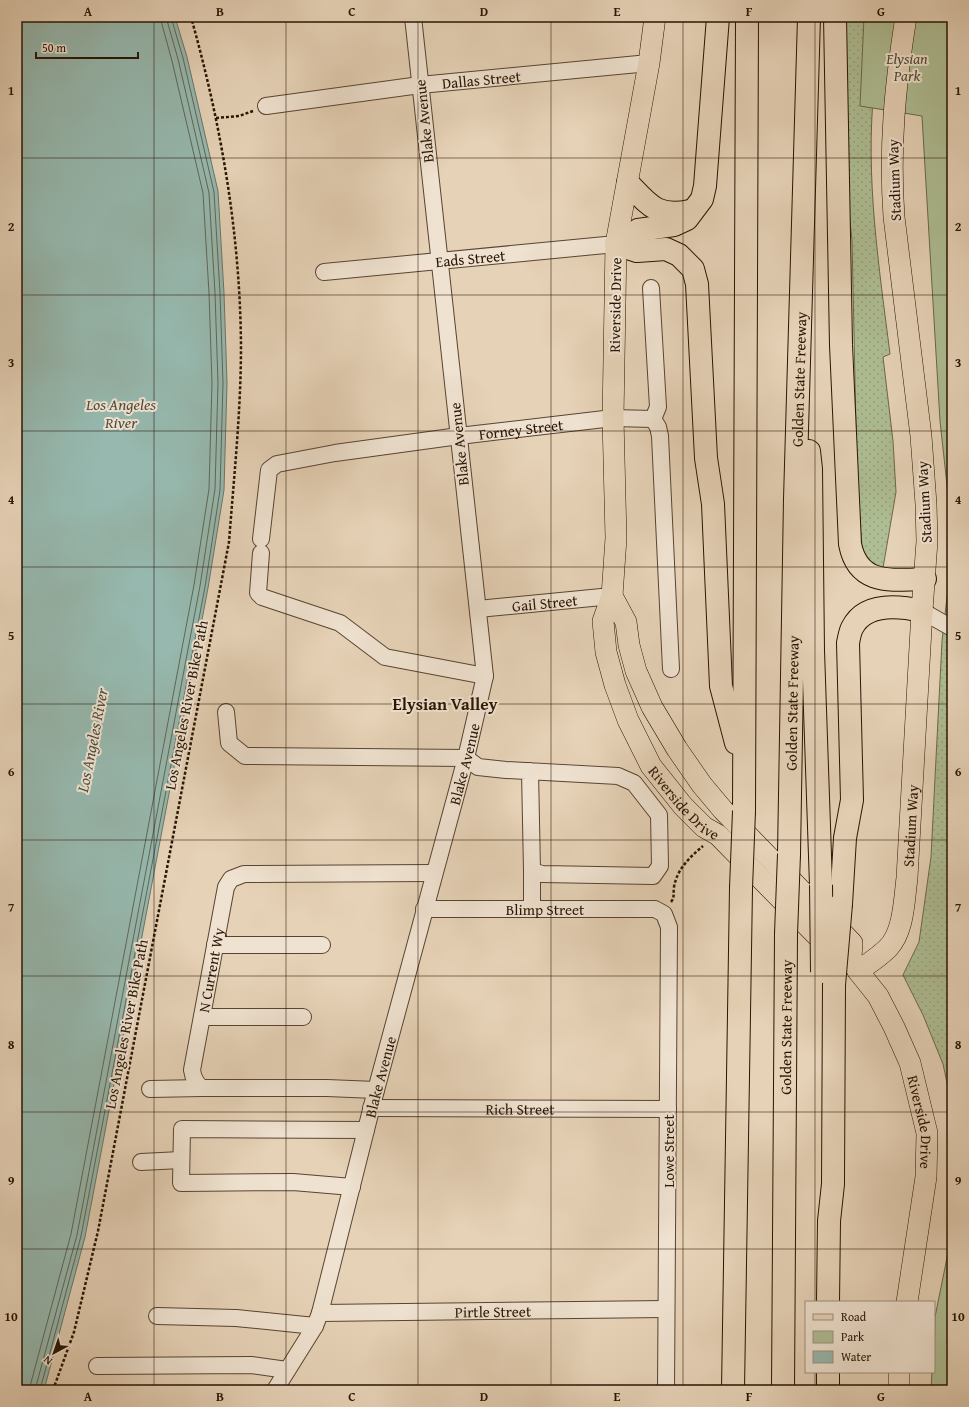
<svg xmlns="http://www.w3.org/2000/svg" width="969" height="1407" viewBox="0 0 969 1407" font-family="'Gentium Book Plus',serif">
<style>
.grass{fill:url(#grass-dots);stroke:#6b684b}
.park{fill:#aebd93;stroke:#6b684b}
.water{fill:#96b8ae;stroke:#6a766a}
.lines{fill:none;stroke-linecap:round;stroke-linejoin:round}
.shore{stroke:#5f6658;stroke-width:1}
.minor-casing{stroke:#584430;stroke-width:18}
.major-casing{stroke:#281403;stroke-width:22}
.highway-casing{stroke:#281403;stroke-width:24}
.path{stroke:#281403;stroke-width:2.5;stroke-dasharray:3 2;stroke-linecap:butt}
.minor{stroke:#efe2d0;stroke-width:16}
.major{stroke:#e6d2b7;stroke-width:21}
.highway{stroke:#e6d2b7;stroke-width:22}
.highway-bridge-casing{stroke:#281403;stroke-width:24;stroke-linecap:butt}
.highway-bridge{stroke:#e6d2b7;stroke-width:22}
.grid{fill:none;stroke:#281403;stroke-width:1;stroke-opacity:0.55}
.labels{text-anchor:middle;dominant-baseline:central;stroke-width:4;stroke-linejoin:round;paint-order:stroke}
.park-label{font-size:15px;font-style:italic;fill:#50472e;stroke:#efe2d0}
.street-label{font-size:15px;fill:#281403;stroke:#efe2d0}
.water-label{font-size:16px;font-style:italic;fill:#4e4d3f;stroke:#efe2d0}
.quarter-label{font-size:17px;font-weight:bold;fill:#281403;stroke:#efe2d0}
.neatline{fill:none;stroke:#281403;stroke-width:1.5}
.grid-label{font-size:13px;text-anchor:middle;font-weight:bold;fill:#281403}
</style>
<defs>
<pattern id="grass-dots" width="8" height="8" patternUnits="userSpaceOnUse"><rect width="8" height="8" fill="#aebd93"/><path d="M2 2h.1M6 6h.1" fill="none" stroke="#96a27d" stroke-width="1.8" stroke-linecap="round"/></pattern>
</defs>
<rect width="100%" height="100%" fill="#e6d2b7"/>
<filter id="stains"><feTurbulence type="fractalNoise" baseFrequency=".005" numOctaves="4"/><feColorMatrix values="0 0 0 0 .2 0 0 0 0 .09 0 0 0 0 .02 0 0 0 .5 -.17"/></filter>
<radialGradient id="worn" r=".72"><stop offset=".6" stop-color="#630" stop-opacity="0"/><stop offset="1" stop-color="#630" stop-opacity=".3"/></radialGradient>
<!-- grass -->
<g class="grass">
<path d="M844,17H885C881,41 876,65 874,89C865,177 879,267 890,354L883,357L893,441L896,492L883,568L874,566L862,552L857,474L852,240L846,183Z"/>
<path d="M952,553V741L950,751L952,803V1106L943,1064L923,1015L903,975L919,942L931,857L942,641Z"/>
</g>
<!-- park -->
<g class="park">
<path d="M864,17H952V531L940,421L922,116L860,106Z"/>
<path d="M952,1233V1390H931L932,1372H934L935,1317Z"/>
</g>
<!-- water -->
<path class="water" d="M17,17H175L187,57L218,191L224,293L227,383L224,490L208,588L85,1237L44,1390H17Z"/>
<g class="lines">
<!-- shore -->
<g class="shore">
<path d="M29,1390L71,1234L194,585L209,489L212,383L209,293L203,193L172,61L160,17"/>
<path d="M35,1390L77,1235L200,586L215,489L218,383L215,293L209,193L178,59L166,17"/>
<path d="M40,1390L81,1236L205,587L220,490L223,383L220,293L214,192L183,58L171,17"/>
</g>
<defs>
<g id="minor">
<path id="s1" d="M266,106L420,85L649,63"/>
<path id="s2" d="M324,272L616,244"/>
<path d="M653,419L658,427L660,436L671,669"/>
<path id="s3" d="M261,539L269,470L277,464L335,453L459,436L613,418L653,419L658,407L651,288"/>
<path d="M261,553L258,593L262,597L340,623L385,657L485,676"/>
<path id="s4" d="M478,609L612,596"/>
<path d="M922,611L952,628"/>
<path d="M226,712L229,743L245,756L466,758L478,767L506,770L618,776L634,783L659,815L660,866L653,876L542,874L532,871L530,771"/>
<path id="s5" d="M424,909H655L664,914L669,927L666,1390"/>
<path d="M532,909V871"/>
<path d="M215,945H322"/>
<path d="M202,1017H303"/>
<path d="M150,1089L202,1088"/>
<path id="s6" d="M376,1090L327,1088H202C196,1084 193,1077 192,1070L226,887L231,879L244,874L434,873"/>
<path id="s7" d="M371,1108L668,1109"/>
<path d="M141,1162L181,1160"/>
<path d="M352,1187L293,1182L181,1183L182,1129L366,1130"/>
<path id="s8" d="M320,1313L666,1309"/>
<path d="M157,1316L236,1318L315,1326"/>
<path d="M97,1366L251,1365L287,1370"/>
<path id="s9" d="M275,1390L315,1326L320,1313L376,1090L466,758L485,676L413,17"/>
</g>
<g id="major">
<path id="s10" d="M655,17L649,63L616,244L613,418L616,538L612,596L603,621L606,652L615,685L628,720L651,766L683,806L704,827L718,835L839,958L851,957"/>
<path id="s11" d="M612,596L626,622L629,645L636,671L652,707L677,749L702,785L723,810L852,943L851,957L858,971L878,996L894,1027L910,1063L927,1133L926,1177L907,1302"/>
<path id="s12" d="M858,971C868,964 879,957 888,948C904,931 904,901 907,878L922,611L927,541L926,504L921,436L894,217C889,147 895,86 906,17"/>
<path d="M899,1372V1390"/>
</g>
<g id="highway">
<path d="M835,17L841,345L850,544C858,586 892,580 925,579"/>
<path d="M628,183C649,205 657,218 690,211"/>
<path d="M616,244L637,251L666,249L679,255L693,269L697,284L706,458L713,504L721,686L736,743"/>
<path d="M616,244L638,230L674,225L687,219L702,199L705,186L718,17"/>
<path d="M809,451L811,469L813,651L821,885"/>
<path d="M744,811L747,17"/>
<path id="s13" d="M789,854L795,499L809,17"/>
<path d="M841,904L845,838L852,800L848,643C849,638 850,632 852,628C865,602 900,606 922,611"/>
<path d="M828,1302L829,1221L833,1184L834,985"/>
<path d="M733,1390L741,888"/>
<path id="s14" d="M783,1390L786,934"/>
<path d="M828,1390V1372"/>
</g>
</defs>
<!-- minor casing -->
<use href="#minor" class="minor-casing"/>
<!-- major casing -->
<use href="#major" class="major-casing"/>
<!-- highway casing -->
<use href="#highway" class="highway-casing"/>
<!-- path -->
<g class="path">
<path d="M216,118L239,116L253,111"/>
<path d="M671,902C675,897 673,893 674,887C677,869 690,857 703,846"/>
<path d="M53,1390L74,1332L98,1231L229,542C234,476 241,411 241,345C240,233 221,124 191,17"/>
</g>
<!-- minor -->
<use href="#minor" class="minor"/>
<!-- major -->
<use href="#major" class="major"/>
<!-- highway -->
<use href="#highway" class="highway"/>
<defs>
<g id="highway-bridge">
<path d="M821,885L822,972"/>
<path d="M741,888L744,811"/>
<path d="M786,934L789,854"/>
<path d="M834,985L841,904"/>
</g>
</defs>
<!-- highway-bridge casing -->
<use href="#highway-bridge" class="highway-bridge-casing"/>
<!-- highway-bridge -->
<use href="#highway-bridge" class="highway-bridge"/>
</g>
<!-- grid -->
<path class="grid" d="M154,17V1390M286,17V1390M418,17V1390M551,17V1390M683,17V1390M815,17V1302M17,158H952M17,295H952M17,431H952M17,567H952M17,704H952M17,840H952M17,976H952M17,1112H952M17,1249H952M815,1372V1390"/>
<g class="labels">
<!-- park labels -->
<g class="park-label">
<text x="907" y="58">Elysian<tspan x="907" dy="17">Park</tspan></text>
</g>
<!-- street labels -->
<g class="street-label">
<text stroke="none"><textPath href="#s1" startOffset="217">Dallas Street</textPath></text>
<text transform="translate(424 121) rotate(-96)">Blake Avenue</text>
<text transform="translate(894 180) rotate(-92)">Stadium Way</text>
<text stroke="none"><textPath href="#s2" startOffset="147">Eads Street</textPath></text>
<text transform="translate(615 305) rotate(-89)">Riverside Drive</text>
<text stroke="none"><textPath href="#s13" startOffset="475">Golden State Freeway</textPath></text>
<text stroke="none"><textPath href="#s3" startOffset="326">Forney Street</textPath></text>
<text transform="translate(459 444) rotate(-96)">Blake Avenue</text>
<text transform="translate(924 502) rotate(-93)">Stadium Way</text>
<text stroke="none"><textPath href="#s4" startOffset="67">Gail Street</textPath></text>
<text stroke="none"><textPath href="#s13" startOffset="151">Golden State Freeway</textPath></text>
<text transform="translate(186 705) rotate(-79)">Los Angeles River Bike Path</text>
<text stroke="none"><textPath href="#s9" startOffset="657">Blake Avenue</textPath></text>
<text stroke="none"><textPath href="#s10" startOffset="813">Riverside Drive</textPath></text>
<text stroke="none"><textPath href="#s12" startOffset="164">Stadium Way</textPath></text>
<text stroke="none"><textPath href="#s5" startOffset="121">Blimp Street</textPath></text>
<text stroke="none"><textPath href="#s6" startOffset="297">N Current Wy</textPath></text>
<text transform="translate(126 1024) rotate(-79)">Los Angeles River Bike Path</text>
<text stroke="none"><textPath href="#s14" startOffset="363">Golden State Freeway</textPath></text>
<text stroke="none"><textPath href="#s9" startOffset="333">Blake Avenue</textPath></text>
<text stroke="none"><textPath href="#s7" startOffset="149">Rich Street</textPath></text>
<text stroke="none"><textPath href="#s11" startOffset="626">Riverside Drive</textPath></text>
<text transform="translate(668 1151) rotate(-90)">Lowe Street</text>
<text stroke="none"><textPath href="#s8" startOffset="173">Pirtle Street</textPath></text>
</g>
<!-- water labels -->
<g class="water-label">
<text x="121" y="404">Los Angeles<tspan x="121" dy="18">River</tspan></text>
<text transform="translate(92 740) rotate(-79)">Los Angeles River</text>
</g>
<!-- quarter labels -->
<g class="quarter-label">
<text x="445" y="703">Elysian Valley</text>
</g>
</g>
<!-- margin -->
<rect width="969" height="1407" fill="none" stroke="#e6d2b7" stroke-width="44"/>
<!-- legend -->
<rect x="805" y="1301" width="130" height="72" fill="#efe2d0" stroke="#9f907e"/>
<rect x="813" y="1314" width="20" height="6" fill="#e6d2b7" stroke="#9f907e"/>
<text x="841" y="1321" font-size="12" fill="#281403">Road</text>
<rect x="813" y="1331" width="20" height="12" fill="#aebd93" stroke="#9f907e"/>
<text x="841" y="1341" font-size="12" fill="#281403">Park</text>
<rect x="813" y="1351" width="20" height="12" fill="#96b8ae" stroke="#9f907e"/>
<text x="841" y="1361" font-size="12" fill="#281403">Water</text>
<!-- north arrow -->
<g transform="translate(54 1353) rotate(220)" stroke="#efe2d0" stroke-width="3" paint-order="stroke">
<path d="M0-3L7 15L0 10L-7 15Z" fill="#281403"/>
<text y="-6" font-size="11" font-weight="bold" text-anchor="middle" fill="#281403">N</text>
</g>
<!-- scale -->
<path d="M36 52v6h102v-6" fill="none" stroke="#281403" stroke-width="2"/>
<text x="42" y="52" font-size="12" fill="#281403" stroke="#efe2d0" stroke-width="3" paint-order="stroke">50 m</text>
<rect x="22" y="22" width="925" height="1363" class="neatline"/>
<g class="grid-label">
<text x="88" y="16">A</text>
<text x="220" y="16">B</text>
<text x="352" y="16">C</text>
<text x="484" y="16">D</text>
<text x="617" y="16">E</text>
<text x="749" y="16">F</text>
<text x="881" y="16">G</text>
<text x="11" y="95">1</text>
<text x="958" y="95">1</text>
<text x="11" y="231">2</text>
<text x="958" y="231">2</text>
<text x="11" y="367">3</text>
<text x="958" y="367">3</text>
<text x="11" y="504">4</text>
<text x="958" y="504">4</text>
<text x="11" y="640">5</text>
<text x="958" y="640">5</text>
<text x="11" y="776">6</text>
<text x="958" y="776">6</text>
<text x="11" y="912">7</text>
<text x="958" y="912">7</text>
<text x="11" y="1049">8</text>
<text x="958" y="1049">8</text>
<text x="11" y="1185">9</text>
<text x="958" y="1185">9</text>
<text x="11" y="1321">10</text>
<text x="958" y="1321">10</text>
<text x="88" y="1401">A</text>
<text x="220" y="1401">B</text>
<text x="352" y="1401">C</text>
<text x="484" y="1401">D</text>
<text x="617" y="1401">E</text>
<text x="749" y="1401">F</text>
<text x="881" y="1401">G</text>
</g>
<rect width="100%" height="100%" filter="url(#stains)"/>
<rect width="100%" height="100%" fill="url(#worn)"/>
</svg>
